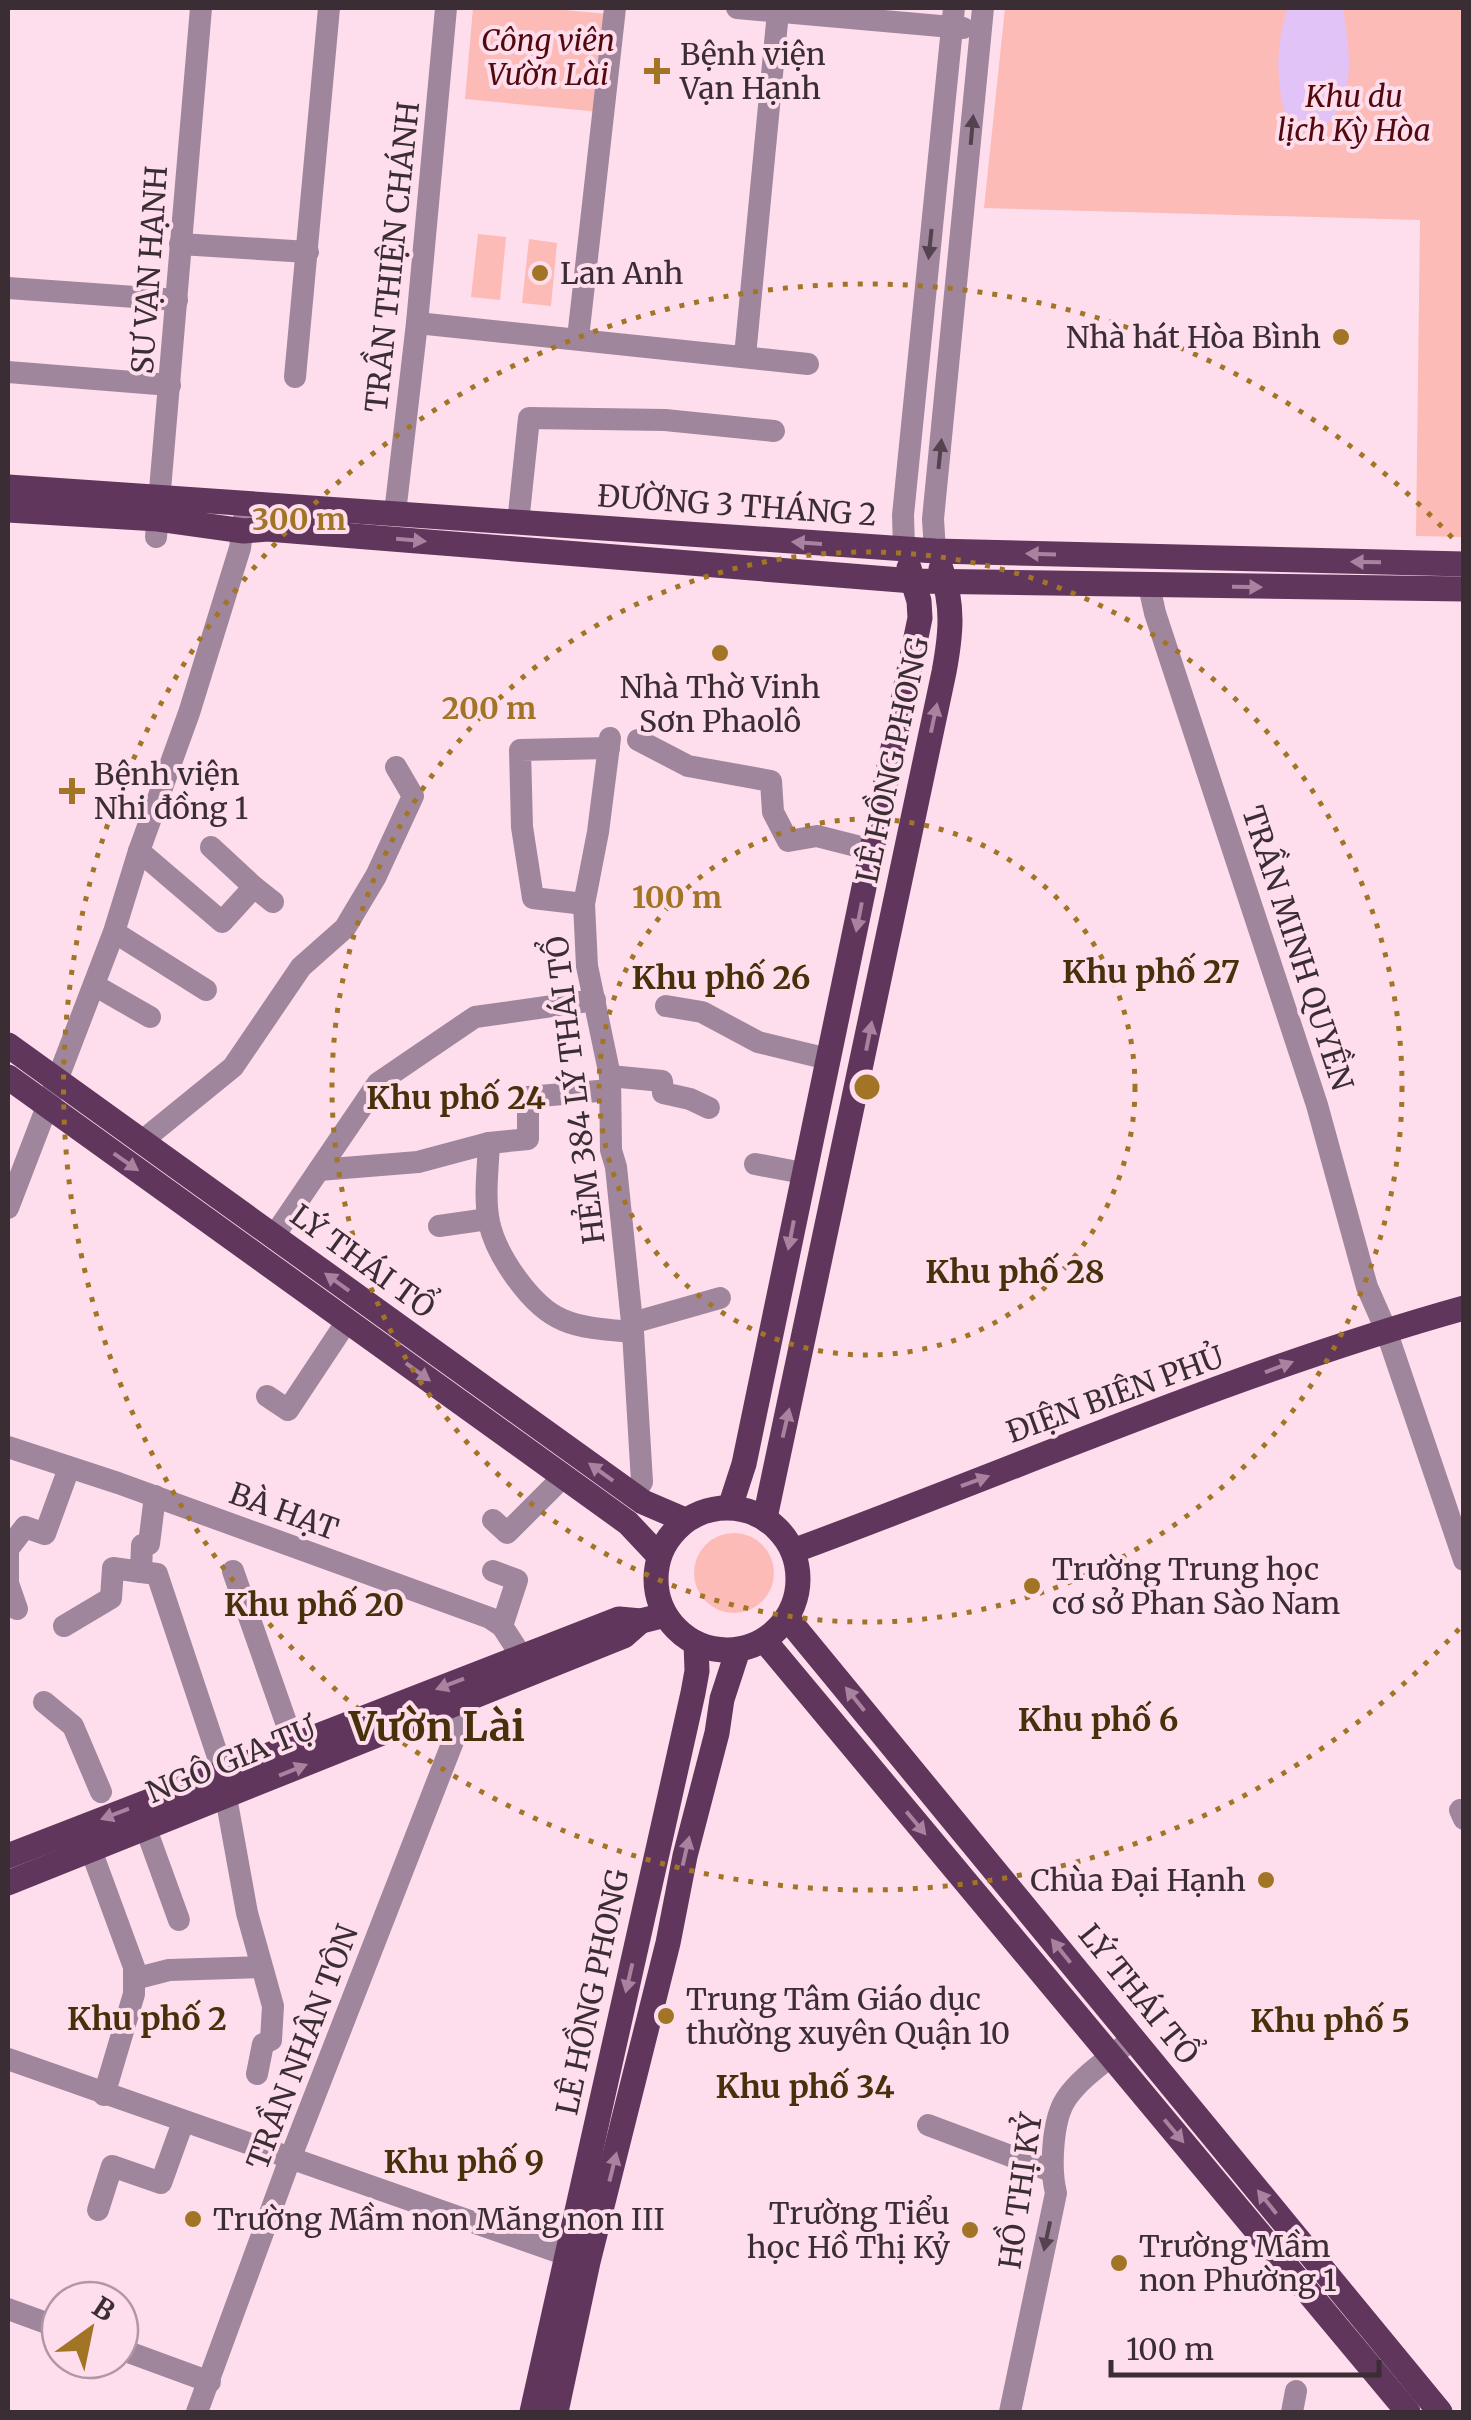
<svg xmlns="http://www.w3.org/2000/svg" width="1471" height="2420" viewBox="0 0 1471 2420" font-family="Merriweather,serif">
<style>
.green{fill:#fcbbb6}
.water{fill:#e2c3f7}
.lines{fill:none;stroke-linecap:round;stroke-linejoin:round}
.minor{stroke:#9f869c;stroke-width:22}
.major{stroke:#61365d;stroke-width:25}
.oneway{fill:#54434e}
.oneway2{fill:#a8829e}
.ring{fill:none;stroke:#a27526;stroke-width:5;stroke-dasharray:5 10}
.poi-dot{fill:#a27526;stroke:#fedeed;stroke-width:4}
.labels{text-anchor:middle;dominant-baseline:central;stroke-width:8;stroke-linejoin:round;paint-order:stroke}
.park-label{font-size:30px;font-style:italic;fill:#51090e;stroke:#fedeed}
.poi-label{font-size:30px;fill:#3b2d34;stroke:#fedeed;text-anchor:start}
.street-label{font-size:30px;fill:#3b2d34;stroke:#fedeed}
.neighbourhood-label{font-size:32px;font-weight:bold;fill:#46310b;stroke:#fedeed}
.district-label{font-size:40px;font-weight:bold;fill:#46310b;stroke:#fedeed}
.centre{fill:#a27526;stroke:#fedeed;stroke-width:5}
.ring-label{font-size:30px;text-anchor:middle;font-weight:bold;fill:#a27526;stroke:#fedeed;stroke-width:8;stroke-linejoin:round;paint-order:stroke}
</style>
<rect width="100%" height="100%" fill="#fedeed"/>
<!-- green -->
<g class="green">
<path d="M473,8H542L608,14L600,112L465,99Z"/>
<path d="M1005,8H1463V537L1416,536L1420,220L984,208Z"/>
<path d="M478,234L506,237L500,300L471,297Z"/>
<path d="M529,239L557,243L551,306L522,303Z"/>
<circle cx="734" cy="1573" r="40"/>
</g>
<!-- water -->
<path class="water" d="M1288,8H1343C1349,51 1360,100 1319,131L1284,111C1276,75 1276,42 1288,8Z"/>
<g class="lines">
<!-- minor -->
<g class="minor">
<path d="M737,8L963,28"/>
<path d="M180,244L308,252"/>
<path d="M8,288L177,300"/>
<path d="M417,323L808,364"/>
<path d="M578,338L615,8"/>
<path d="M745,356L778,12"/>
<path d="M8,372L170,385"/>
<path d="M295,377L329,8"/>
<path d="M395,513L417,323L446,8"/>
<path d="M518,523L529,418L665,420L774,431"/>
<path d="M156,537L201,8"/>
<path d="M904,549L903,515L954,8"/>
<path d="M935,551L933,519L983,8"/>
<path d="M1149,586L1155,613L1317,1105L1367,1287L1386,1330L1464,1560"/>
<path d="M610,738L598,832L584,904L587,966L610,1076L611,1150L616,1167L633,1332L642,1482L634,1495"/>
<path d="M638,740L688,766L771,781L773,812L788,841L817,836L872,850"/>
<path d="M211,847L254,887"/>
<path d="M139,851L222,922L254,887L273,902"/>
<path d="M584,904L533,898L522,827L520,750L609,748"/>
<path d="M114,932L206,990"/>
<path d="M94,985L150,1017"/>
<path d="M666,1006L702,1012L758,1042L828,1059"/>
<path d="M610,1076L662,1081L663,1093L690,1099L709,1108"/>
<path d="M142,1141L233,1067L301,967L345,928L376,876L413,796L396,767"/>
<path d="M489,1143C488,1168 484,1198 489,1222C496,1255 531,1307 563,1320C584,1329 610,1330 633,1332"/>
<path d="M755,1164L803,1173"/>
<path d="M319,1170L418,1162L489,1143L528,1139V1097L610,1090"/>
<path d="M8,1208L114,932L139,851L189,713L240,548L245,512"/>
<path d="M439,1226L488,1219"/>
<path d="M274,1236L378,1083L475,1017L595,1000"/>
<path d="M632,1323L720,1298"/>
<path d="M267,1396L288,1410L347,1321"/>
<path d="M8,1447L118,1483L490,1618L502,1626L522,1657"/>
<path d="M493,1520L507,1533L564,1476"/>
<path d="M8,1549L25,1527L45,1534L69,1468"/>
<path d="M8,1549V1583L17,1609"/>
<path d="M233,1571L294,1745"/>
<path d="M493,1571L517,1580L502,1626"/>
<path d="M141,1572L157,1574L223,1772"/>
<path d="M64,1626L111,1598L113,1568L141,1572L142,1545L149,1544L155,1496"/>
<path d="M44,1702L73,1726L101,1792"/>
<path d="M226,1797L247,1913L273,2006L271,2040L263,2044L257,2074"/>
<path d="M1460,1810L1464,1819"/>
<path d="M146,1829L179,1920"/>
<path d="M91,1850L134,1967V1994L104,2095"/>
<path d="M134,1979L169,1970L261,1967"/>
<path d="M8,2059L584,2261"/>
<path d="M928,2125L1051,2171"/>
<path d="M98,2210L112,2166L161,2183L183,2122"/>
<path d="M8,2309L60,2328"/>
<path d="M120,2349L210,2382"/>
<path d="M197,2412L290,2159L459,1726L461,1702"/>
<path d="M1010,2412L1056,2193C1050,2169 1052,2120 1066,2099C1080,2078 1106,2061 1125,2045"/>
<path d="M1292,2412L1296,2391"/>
</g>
<!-- major -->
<g class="major">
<path d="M8,487L935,551L1464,564"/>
<path d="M8,510L158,519L244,531L267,529L913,581L1464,589"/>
<path d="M8,1045L643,1502L685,1520"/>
<path d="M8,1077L628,1523L659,1556"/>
<path d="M730,1507L744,1464L920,618L919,601L909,568"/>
<circle cx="727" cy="1579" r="71"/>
<path d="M765,1518L944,672C951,634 954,606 941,569"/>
<path d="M793,1551C1016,1469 1235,1372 1464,1308"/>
<path d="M787,1618L1440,2412"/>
<path d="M764,1640L1408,2412"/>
<path d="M8,1856L619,1619L641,1621L665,1615"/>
<path d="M8,1883L624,1636L641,1621"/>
<path d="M532,2412L693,1693L697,1671L696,1643"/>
<path d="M556,2412L588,2262L668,1943L685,1856L717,1733L722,1699L738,1650"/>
</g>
</g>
<!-- one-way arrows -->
<defs><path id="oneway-solid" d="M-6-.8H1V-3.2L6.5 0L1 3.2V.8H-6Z" transform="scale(2.5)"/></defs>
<g class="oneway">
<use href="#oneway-solid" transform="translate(972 130) rotate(-85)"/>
<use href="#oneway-solid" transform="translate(930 244) rotate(96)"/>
<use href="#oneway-solid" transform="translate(940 454) rotate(-84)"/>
<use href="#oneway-solid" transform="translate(1047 2236) rotate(102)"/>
</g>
<g class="oneway2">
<use href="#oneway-solid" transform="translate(411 540) rotate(5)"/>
<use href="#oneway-solid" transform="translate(807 543) rotate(-176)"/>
<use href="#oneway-solid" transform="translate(1041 554) rotate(-178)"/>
<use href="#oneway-solid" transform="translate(1366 562) rotate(-179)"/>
<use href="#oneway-solid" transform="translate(1247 587) rotate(1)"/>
<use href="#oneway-solid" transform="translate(934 718) rotate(-78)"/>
<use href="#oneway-solid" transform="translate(859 917) rotate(101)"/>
<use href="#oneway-solid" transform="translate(869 1036) rotate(-79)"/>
<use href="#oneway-solid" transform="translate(126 1162) rotate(35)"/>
<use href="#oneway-solid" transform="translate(791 1235) rotate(101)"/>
<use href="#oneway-solid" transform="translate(337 1282) rotate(-144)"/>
<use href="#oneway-solid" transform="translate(1279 1367) rotate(-21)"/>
<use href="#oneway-solid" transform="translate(418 1372) rotate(36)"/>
<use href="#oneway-solid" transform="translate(786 1423) rotate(-77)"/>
<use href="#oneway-solid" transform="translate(601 1472) rotate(-144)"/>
<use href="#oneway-solid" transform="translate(975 1481) rotate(-20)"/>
<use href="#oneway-solid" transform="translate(450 1684) rotate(159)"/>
<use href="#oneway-solid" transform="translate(855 1699) rotate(-129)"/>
<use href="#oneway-solid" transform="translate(293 1770) rotate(-22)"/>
<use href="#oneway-solid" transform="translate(115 1814) rotate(159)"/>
<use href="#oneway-solid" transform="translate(916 1823) rotate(50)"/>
<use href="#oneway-solid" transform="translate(686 1851) rotate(-77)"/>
<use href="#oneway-solid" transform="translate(1061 1951) rotate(-129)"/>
<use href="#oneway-solid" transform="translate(629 1978) rotate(103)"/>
<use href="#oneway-solid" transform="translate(1174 2131) rotate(50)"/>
<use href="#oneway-solid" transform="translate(613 2167) rotate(-76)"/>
<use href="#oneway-solid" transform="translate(1267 2202) rotate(-129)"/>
</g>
<!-- distance rings -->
<g class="ring">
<circle cx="867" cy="1087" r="268"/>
<circle cx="867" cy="1087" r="535"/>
<path d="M1459 1629A803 803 0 1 1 1459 545"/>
</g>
<!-- markers -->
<g class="poi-dot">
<path d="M652 56h10v10h10v10h-10v10h-10v-10h-10v-10h10z"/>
<circle cx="540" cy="273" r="10"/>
<circle cx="1341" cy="337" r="10"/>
<circle cx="720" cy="653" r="10"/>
<path d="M67 776h10v10h10v10h-10v10h-10v-10h-10v-10h10z"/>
<circle cx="1032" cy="1586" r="10"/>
<circle cx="1266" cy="1880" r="10"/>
<circle cx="666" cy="2016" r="10"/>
<circle cx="193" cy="2219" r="10"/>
<circle cx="970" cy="2230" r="10"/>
<circle cx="1119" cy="2263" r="10"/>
</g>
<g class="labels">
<!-- park labels -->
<g class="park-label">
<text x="548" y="40">Công viên<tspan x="548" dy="34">Vườn Lài</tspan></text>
<text x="1354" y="96">Khu du<tspan x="1354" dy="34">lịch Kỳ Hòa</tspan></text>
</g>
<!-- poi labels -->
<g class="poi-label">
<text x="680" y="54">Bệnh viện<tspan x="680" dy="34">Vạn Hạnh</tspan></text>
<text x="560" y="273">Lan Anh</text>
<text x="1321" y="337" text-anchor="end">Nhà hát Hòa Bình</text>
<text x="720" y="687" text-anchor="middle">Nhà Thờ Vinh<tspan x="720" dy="34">Sơn Phaolô</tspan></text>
<text x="94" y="774">Bệnh viện<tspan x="94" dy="34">Nhi đồng 1</tspan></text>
<text x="1052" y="1569">Trường Trung học<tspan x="1052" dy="34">cơ sở Phan Sào Nam</tspan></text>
<text x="1246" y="1880" text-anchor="end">Chùa Đại Hạnh</text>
<text x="686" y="1999">Trung Tâm Giáo dục<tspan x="686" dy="34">thường xuyên Quận 10</tspan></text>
<text x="950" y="2213" text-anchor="end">Trường Tiểu<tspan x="950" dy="34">học Hồ Thị Kỷ</tspan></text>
<text x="213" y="2219">Trường Mầm non Măng non III</text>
<text x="1139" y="2246">Trường Mầm<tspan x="1139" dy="34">non Phường 1</tspan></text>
</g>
<!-- street labels -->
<g class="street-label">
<text transform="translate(392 257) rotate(-84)">TRẦN THIỆN CHÁNH</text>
<text transform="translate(149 270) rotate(-86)">SƯ VẠN HẠNH</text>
<text transform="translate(737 505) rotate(4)">ĐƯỜNG 3 THÁNG 2</text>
<text transform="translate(892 760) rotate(-78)">LÊ HỒNG PHONG</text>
<text transform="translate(1298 948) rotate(72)">TRẦN MINH QUYỀN</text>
<text transform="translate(575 1090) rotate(-97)">HẺM 384 LÝ THÁI TỔ</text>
<text transform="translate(363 1261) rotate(36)">LÝ THÁI TỔ</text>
<text transform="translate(1115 1394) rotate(-20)">ĐIỆN BIÊN PHỦ</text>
<text transform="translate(284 1511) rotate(20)">BÀ HẠT</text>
<text transform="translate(231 1760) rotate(-22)">NGÔ GIA TỰ</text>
<text transform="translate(592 1992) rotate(-78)">LÊ HỒNG PHONG</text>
<text transform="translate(1139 1994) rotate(51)">LÝ THÁI TỔ</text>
<text transform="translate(302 2047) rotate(-69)">TRẦN NHÂN TÔN</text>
<text transform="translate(1020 2191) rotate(-82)">HỒ THỊ KỶ</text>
</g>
<!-- neighbourhood labels -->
<g class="neighbourhood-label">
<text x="1151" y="972">Khu phố 27</text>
<text x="721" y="978">Khu phố 26</text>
<text x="456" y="1098">Khu phố 24</text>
<text x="1015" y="1272">Khu phố 28</text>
<text x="314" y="1605">Khu phố 20</text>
<text x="1098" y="1720">Khu phố 6</text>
<text x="147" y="2019">Khu phố 2</text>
<text x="1330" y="2021">Khu phố 5</text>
<text x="805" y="2087">Khu phố 34</text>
<text x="464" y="2162">Khu phố 9</text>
</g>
<!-- district labels -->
<g class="district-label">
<text x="437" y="1727">Vườn Lài</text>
</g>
</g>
<circle cx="867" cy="1087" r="15" class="centre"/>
<g class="ring-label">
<text x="299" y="530">300 m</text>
<text x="489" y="719">200 m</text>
<text x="677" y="908">100 m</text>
</g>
<!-- border -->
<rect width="1471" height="2420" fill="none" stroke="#3b2d34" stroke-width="20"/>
<!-- north arrow -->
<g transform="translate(90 2330) rotate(33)"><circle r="48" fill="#fedeed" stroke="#b097a3" stroke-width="2.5"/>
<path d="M0-8L18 38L0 25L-18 38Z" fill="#a27526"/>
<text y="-15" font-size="28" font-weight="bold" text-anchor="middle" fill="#3b2d34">B</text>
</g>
<!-- scale -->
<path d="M1111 2360v15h268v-15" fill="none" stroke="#3b2d34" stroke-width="5"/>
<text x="1126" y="2360" font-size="30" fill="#3b2d34" stroke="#fedeed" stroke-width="8" paint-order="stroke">100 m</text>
</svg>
